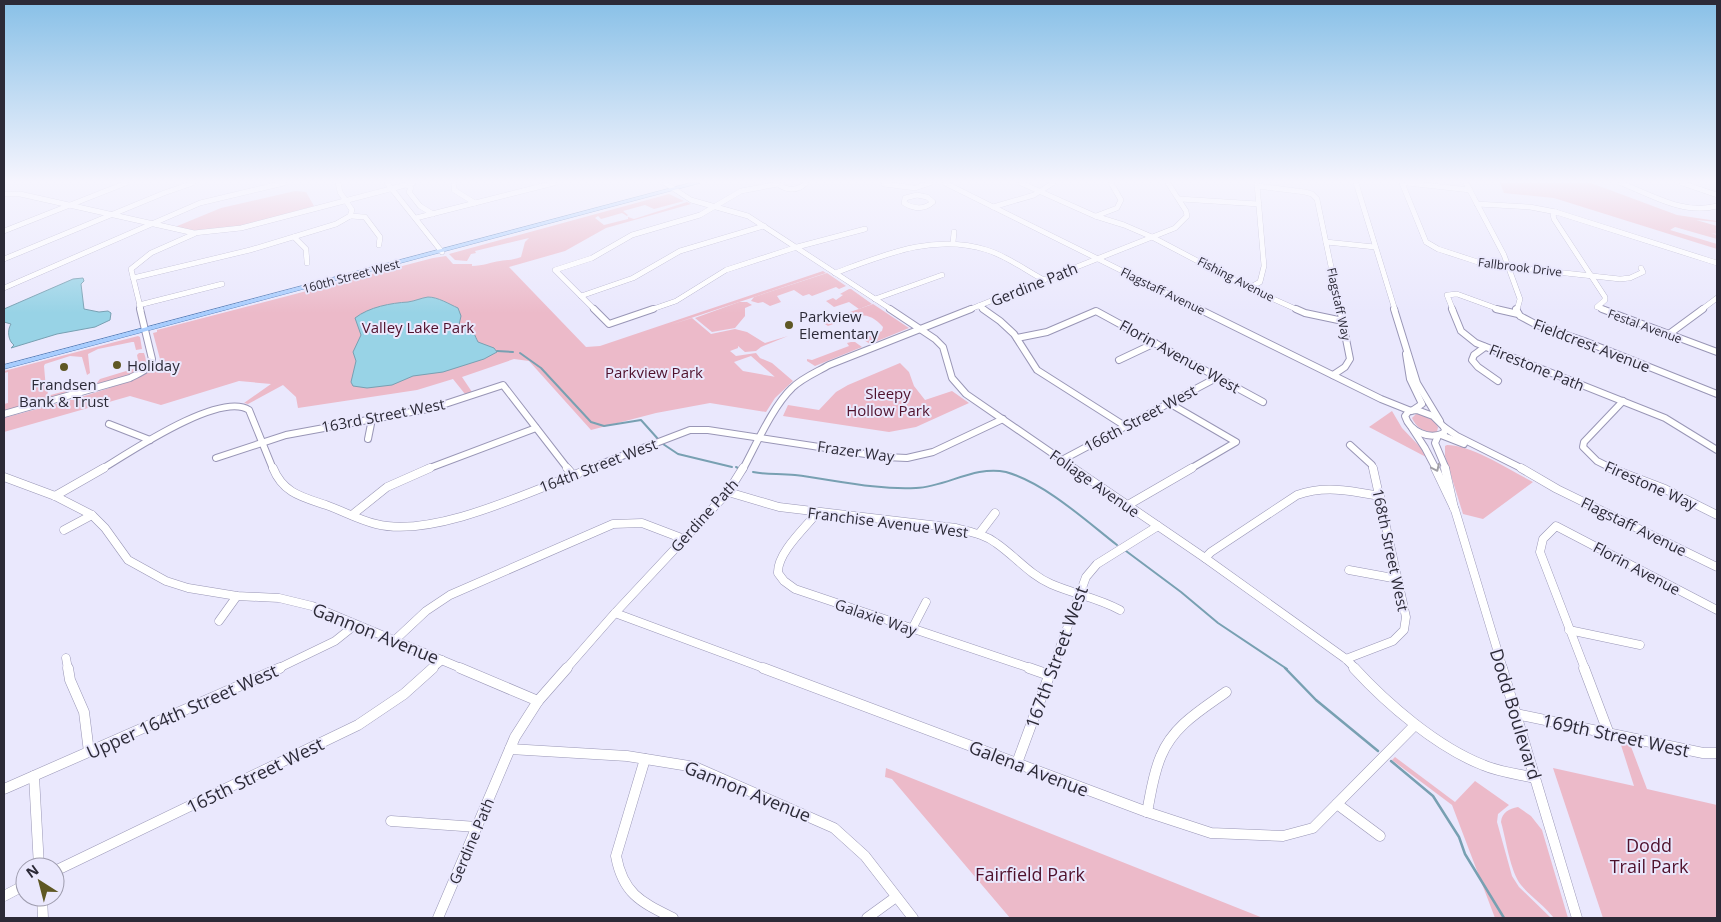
<svg xmlns="http://www.w3.org/2000/svg" width="1721" height="922" viewBox="0 0 1721 922" font-family="'Open Sans',sans-serif">
<style>
.green{fill:#ecbac9;fill-rule:evenodd}
.water{fill:#98d3e6;stroke:#78a0b2}
.lines{fill:none;stroke-linecap:round;stroke-linejoin:round}
.stream-far1{stroke:#78a0b2;stroke-width:2}
.stream{stroke:#78a0b2;stroke-width:2.5}
.minor-far3-casing{stroke:#9996b6;stroke-width:5.5}
.minor-far2-casing{stroke:#9996b6;stroke-width:8}
.minor-far1-casing{stroke:#9996b6;stroke-width:9}
.minor-casing{stroke:#9996b6;stroke-width:11}
.major-casing{stroke:#567eb8;stroke-width:1}
.minor-far3{stroke:#fff;stroke-width:5}
.minor-far2{stroke:#fff;stroke-width:6}
.minor-far1{stroke:#fff;stroke-width:8}
.minor{stroke:#fff;stroke-width:10}
.major{fill:#a7cdfe;fill-rule:evenodd}
.oneway{stroke:#a09fa5}
.poi-dot{fill:#5e5724;stroke:#eae8fd;stroke-width:2}
.labels{text-anchor:middle;dominant-baseline:central;stroke-width:4;stroke-linejoin:round;paint-order:stroke}
.far-street-label{font-size:12px;fill:#2c2a37;stroke:#eae8fd}
.street-label{font-size:15px;fill:#2c2a37;stroke:#eae8fd}
.poi-label{font-size:15px;fill:#2c2a37;stroke:#eae8fd;text-anchor:start}
.park-label{font-size:15px;fill:#4f112c;stroke:#eae8fd}
.near-street-label{font-size:18px;fill:#2c2a37;stroke:#eae8fd}
.near-park-label{font-size:18px;fill:#4f112c;stroke:#eae8fd}
</style>
<rect width="100%" height="100%" fill="#eae8fd"/>
<!-- green -->
<g class="green">
<path d="M1500,183H1591L1677,215L1717,221V222L1696,220L1717,226V230H1715L1717,231V234L1711,233L1717,235V239L1675,227L1670,230L1717,244V249L1554,198L1504,193Z"/>
<path d="M295,191L306,192L314,206L240,228L203,233L175,227L221,208Z"/>
<path d="M669,194L684,201L654,209L645,205L623,211L628,215L627,216L622,213L601,219L598,216L595,218L604,225L628,219V217L634,219L687,202L691,204L606,228L565,251L509,267L586,347L600,346L823,271L826,273L670,325L692,318L711,334L735,329L747,332L765,343L788,336L761,347L756,351L745,352L738,346V348L730,351L736,356L756,353L760,358L772,363L793,381L775,398L766,412L710,403L656,413L591,430L529,361L514,359L462,377L472,392L465,394L453,379L417,390L298,408L296,397L283,385L248,404L244,403L271,384L239,381L161,405L130,396L4,432V418C34,409 149,384 160,359L153,333L157,332V330L433,258L446,256L453,264H472V266C483,266 491,262 500,261C508,260 513,260 521,257L525,242L529,238L475,251L476,253L471,254L467,261L455,260L449,254ZM751,356L775,377H776L743,371L734,362Z"/>
<path d="M827,273L846,286L839,289L836,287L812,296L809,294L803,296L794,290L777,296L781,302L770,306L763,302L758,303L751,301L754,297Z"/>
<path d="M849,289H851L872,304L859,309L849,302L834,307L826,301L833,298L836,300L843,295L840,294Z"/>
<path d="M739,302H747L752,305L745,308V316L735,328L712,332L695,318Z"/>
<path d="M873,304L909,328L870,344L864,340L865,338L882,331L883,327C865,306 849,318 828,326L825,324L835,320L833,318Z"/>
<path d="M138,336L140,337L142,349L136,350L134,342H132L98,349L88,354L90,373L87,375L82,357L70,356L45,364L44,366L46,389L56,388L48,391L47,396L80,387H84L4,412V404L8,403V372L4,373V371Z"/>
<path d="M851,342H855L862,347L815,366L807,361V359L812,360L849,346L847,343Z"/>
<path d="M139,353H144C145,356 147,361 145,365C140,375 107,383 96,384L100,379L136,368L139,365L137,355Z"/>
<path d="M900,363L909,372L914,386L925,400L952,391L969,403L916,427L889,432L783,416L788,405L819,410L836,392L848,385Z"/>
<path d="M1392,411L1402,428L1422,449L1426,457L1369,427Z"/>
<path d="M1416,414C1425,414 1433,419 1438,427L1437,432C1427,434 1416,428 1412,418Z"/>
<path d="M1447,445C1473,445 1509,470 1533,482L1483,519L1463,514L1445,456V446Z"/>
<path d="M1620,742L1630,744L1647,789L1717,805V918H1603L1553,768L1634,786Z"/>
<path d="M1395,757L1455,802L1475,781L1509,805L1498,814L1497,822L1512,876L1519,887L1551,918H1495L1452,805L1392,760Z"/>
<path d="M886,768L1263,918H1010L892,779L885,777Z"/>
<path d="M1518,807L1531,816L1542,830L1568,918H1554C1544,905 1531,897 1521,885C1510,871 1506,839 1501,822C1502,812 1509,809 1518,807Z"/>
</g>
<!-- water -->
<g class="water">
<path d="M83,278L84,281L81,284L84,309L99,312L108,311L111,313L110,320L95,327L57,334L11,348L14,345C8,341 7,330 11,324L4,322V309L73,279Z"/>
<path d="M428,297C438,297 449,304 458,308L461,316L459,325C476,331 471,328 478,342L494,348L497,352L484,359L443,372L413,376L392,385L367,388L353,386L351,382L356,361L353,352L361,335L355,318C369,307 391,303 408,302C415,301 421,298 428,297Z"/>
</g>
<g class="lines">
<!-- stream-far1 -->
<g class="stream-far1">
<path d="M497,351L513,352"/>
<path d="M520,353L541,368L591,422L604,426L641,420L658,439"/>
<path d="M663,444L678,454L732,467"/>
<path d="M736,467L738,468"/>
<path d="M753,472C767,475 781,473 795,475C835,480 875,490 916,488C946,487 975,465 1006,472C1045,483 1085,520 1117,545"/>
<path d="M1126,551L1181,592L1218,623L1287,669"/>
</g>
<!-- stream -->
<g class="stream">
<path d="M1285,668L1316,700L1378,751"/>
<path d="M1391,761L1433,796L1459,837L1465,854L1504,918"/>
</g>
<defs>
<g id="minor-far3">
<path d="M338,183L340,192L352,210L350,216"/>
<path d="M387,183L442,252"/>
<path d="M454,183V190L475,203"/>
<path d="M665,183L691,200L748,216L892,310"/>
<path d="M945,183L1201,310"/>
<path d="M1021,183L1095,216L1124,225L1152,237L1249,288L1298,310"/>
<path d="M1356,183L1395,310"/>
<path d="M1402,183L1426,242L1438,249L1484,264L1620,279L1630,278L1643,272L1641,268"/>
<path d="M1407,183L1470,190"/>
<path d="M1466,183L1504,255L1520,299L1517,310"/>
<path d="M1621,183C1651,195 1684,215 1717,206"/>
<path d="M1682,183L1717,195"/>
<path d="M884,184L915,188L930,183"/>
<path d="M407,185L411,188L409,192L420,206L433,214"/>
<path d="M1257,186L1305,192L1312,194L1317,199L1340,310"/>
<path d="M6,194H20L194,233L241,228L413,183"/>
<path d="M917,195L927,197L933,202C924,210 914,209 904,203L905,198Z"/>
<path d="M1180,199L1259,204"/>
<path d="M1477,204L1530,207L1556,212L1717,263"/>
<path d="M993,207L1034,195L1053,183"/>
<path d="M1556,212L1553,215L1554,219L1605,297V300L1597,307L1605,310"/>
<path d="M350,216L365,217L380,237L379,245"/>
<path d="M1096,216L1117,208L1121,200L1111,183"/>
<path d="M416,218L554,183"/>
<path d="M4,231L126,183"/>
<path d="M294,237L306,249L307,263"/>
<path d="M1326,242L1375,247"/>
<path d="M953,243L954,232"/>
<path d="M4,259L164,193L193,183"/>
<path d="M835,273C884,255 934,233 987,250C1007,256 1025,270 1044,280"/>
<path d="M133,278L250,250L336,224L350,216"/>
<path d="M4,288L200,203L284,183"/>
<path d="M1249,288L1260,282L1264,266L1257,184"/>
<path d="M581,296L633,278L680,251L764,226"/>
<path d="M875,299L942,275"/>
<path d="M139,305L222,284"/>
<path d="M979,306L985,310"/>
<path d="M141,310L131,269L151,253L194,234"/>
<path d="M595,310L555,270L592,258L632,235L700,215L741,191L778,184C787,191 798,191 806,183"/>
<path d="M650,310L676,301L726,270L797,247L865,229"/>
<path d="M968,310L1175,228L1187,216L1186,211L1168,183"/>
<path d="M1453,310L1447,295L1457,294L1501,310"/>
<path d="M1701,310L1717,298"/>
</g>
<g id="minor-far2">
<path d="M594,309L609,324L653,309"/>
<path d="M890,309L935,339L943,347L952,378L966,394L1075,469"/>
<path d="M983,309L1000,321L1014,334L1037,370L1125,426"/>
<path d="M1199,309L1381,399L1411,411"/>
<path d="M1296,309L1305,313L1343,321"/>
<path d="M1394,309L1417,383L1440,421"/>
<path d="M1452,309L1461,331L1476,343L1665,418L1717,450"/>
<path d="M1496,309L1518,314"/>
<path d="M1516,309L1520,316L1537,325L1584,341L1717,394"/>
<path d="M1602,309L1717,352"/>
<path d="M1669,334L1703,309"/>
<path d="M1017,338L1047,332L1096,311L1263,402"/>
<path d="M1485,347L1474,355L1472,360L1478,367L1498,381"/>
<path d="M1406,354L1410,379L1422,404L1413,410"/>
<path d="M1119,360L1155,343"/>
<path d="M1333,375L1345,367L1350,359L1340,309"/>
<path d="M1169,403L1236,442L1190,469"/>
<path d="M1417,410L1433,416L1445,428L1444,433C1429,440 1410,432 1405,416L1409,411Z"/>
<path d="M4,414L130,378C139,373 150,370 152,359L140,309"/>
<path d="M109,424L150,440"/>
<path d="M1444,427L1457,436L1523,469"/>
<path d="M1412,428L1425,448L1436,469"/>
<path d="M1441,435L1464,444"/>
<path d="M1438,436L1435,443L1446,469"/>
<path d="M368,439L372,419"/>
<path d="M1350,445L1372,465L1373,469"/>
<path d="M216,458L286,435L433,408L503,385L568,469"/>
<path d="M1062,460L1218,377"/>
<path d="M102,469C130,452 220,391 249,410L273,469"/>
<path d="M427,469L536,428"/>
<path d="M588,469L690,430H708L885,457L907,458L933,452L1003,419"/>
<path d="M743,469C756,445 773,406 792,388C802,378 817,372 829,365L971,309"/>
<path d="M1613,469L1597,461L1583,447L1584,442L1623,401"/>
</g>
<g id="minor-far1">
<path d="M273,468C283,493 302,497 326,505C343,511 359,520 376,524C435,539 535,489 592,468"/>
<path d="M567,468L573,475"/>
<path d="M1073,468L1205,558L1346,659L1356,669"/>
<path d="M1435,468L1455,510L1503,669"/>
<path d="M1445,468L1454,508"/>
<path d="M1521,468L1557,489L1717,567"/>
<path d="M1610,468L1665,489L1717,515"/>
<path d="M4,477L55,496L92,515L105,528L128,560L166,581L188,588L237,596L279,598L312,606L463,669"/>
<path d="M728,492L779,507L956,528C970,532 984,534 996,543C1015,556 1030,575 1051,584C1074,594 1098,598 1120,610"/>
<path d="M55,496L104,468"/>
<path d="M1128,505L1192,468"/>
<path d="M817,513C805,528 777,553 778,573L784,581L795,589L1033,669"/>
<path d="M352,515L387,487L430,468"/>
<path d="M64,530L92,515"/>
<path d="M979,534L995,513"/>
<path d="M1205,558L1211,552L1297,495C1325,485 1352,491 1380,496"/>
<path d="M1349,570L1398,579"/>
<path d="M615,613L766,669"/>
<path d="M219,621L237,596"/>
<path d="M912,629L926,602"/>
<path d="M1569,630L1640,645"/>
<path d="M395,640L426,611L450,595L613,524L642,523L684,539"/>
<path d="M66,658L68,669"/>
<path d="M1346,659L1393,641L1404,630L1406,617L1373,468"/>
<path d="M277,669L335,641L355,625"/>
<path d="M431,669L442,660"/>
<path d="M566,669L615,613L728,492L743,468"/>
<path d="M1052,669L1086,577L1097,564L1158,526"/>
<path d="M1585,669L1540,552L1543,539L1556,526L1717,610"/>
</g>
<g id="minor">
<path d="M68,668L70,680L84,712L89,752"/>
<path d="M460,668L538,701"/>
<path d="M763,668L1147,812L1211,833L1283,836L1313,828L1415,725"/>
<path d="M1029,668L1049,675"/>
<path d="M1354,668C1387,704 1437,747 1483,765C1499,772 1518,774 1535,778"/>
<path d="M1502,668L1577,918"/>
<path d="M1584,668L1609,734"/>
<path d="M1516,714L1703,753H1717"/>
<path d="M510,749L627,756L695,767L834,828L865,856L913,918"/>
<path d="M645,759L616,856C623,894 641,902 673,918"/>
<path d="M1017,763L1052,668"/>
<path d="M34,776L39,867"/>
<path d="M4,789L280,668"/>
<path d="M1337,804L1380,836"/>
<path d="M1147,812C1151,793 1153,774 1161,756C1173,726 1201,710 1226,692"/>
<path d="M391,821L477,827"/>
<path d="M55,871L358,725L404,694L433,668"/>
<path d="M4,896L25,885"/>
<path d="M42,897L43,918"/>
<path d="M438,918L515,737L538,701L567,668"/>
<path d="M867,918L896,897"/>
</g>
<path id="major" d="M690,183H700L4,369V365Z"/>
</defs>
<!-- minor-far3 casing -->
<use href="#minor-far3" class="minor-far3-casing"/>
<!-- minor-far2 casing -->
<use href="#minor-far2" class="minor-far2-casing"/>
<!-- minor-far1 casing -->
<use href="#minor-far1" class="minor-far1-casing"/>
<!-- minor casing -->
<use href="#minor" class="minor-casing"/>
<!-- major casing -->
<use href="#major" class="major-casing"/>
<!-- minor-far3 -->
<use href="#minor-far3" class="minor-far3"/>
<!-- minor-far2 -->
<use href="#minor-far2" class="minor-far2"/>
<!-- minor-far1 -->
<use href="#minor-far1" class="minor-far1"/>
<!-- minor -->
<use href="#minor" class="minor"/>
<!-- major -->
<use href="#major" class="major"/>
</g>
<!-- one-way arrows -->
<defs><path id="oneway-chevron" d="M-2-3.5L2.5 0L-2 3.5" fill="none" stroke-width="1.6" stroke-linecap="round" stroke-linejoin="round" transform="scale(1.25)"/></defs>
<use class="oneway" href="#oneway-chevron" transform="translate(1436 468) rotate(65)"/>
<!-- sky -->
<linearGradient id="sky" x2="0" y2="1"><stop stop-color="#88c0e7"/><stop offset="0.58" stop-color="#f6f5fe"/><stop offset="1" stop-color="#f6f5fe" stop-opacity="0"/></linearGradient>
<rect width="1721" height="313" fill="url(#sky)"/>
<!-- markers -->
<g class="poi-dot">
<circle cx="789" cy="325" r="5"/>
<circle cx="117" cy="365" r="5"/>
<circle cx="64" cy="367" r="5"/>
</g>
<g class="labels">
<!-- far-street labels -->
<g class="far-street-label">
<text transform="translate(1520 267) rotate(7)">Fallbrook Drive</text>
<text transform="translate(351 276) rotate(-15)">160th Street West</text>
<text transform="translate(1236 279) rotate(27)">Fishing Avenue</text>
<text transform="translate(1163 291) rotate(26)">Flagstaff Avenue</text>
<text transform="translate(1339 304) rotate(78)">Flagstaff Way</text>
<text transform="translate(1645 326) rotate(20)">Festal Avenue</text>
</g>
<!-- street labels -->
<g class="street-label">
<text transform="translate(1034 284) rotate(-22)">Gerdine Path</text>
<text transform="translate(1592 345) rotate(21)">Fieldcrest Avenue</text>
<text transform="translate(1180 356) rotate(29)">Florin Avenue West</text>
<text transform="translate(1537 367) rotate(22)">Firestone Path</text>
<text transform="translate(383 415) rotate(-11)">163rd Street West</text>
<text transform="translate(1140 418) rotate(-28)">166th Street West</text>
<text transform="translate(856 451) rotate(8)">Frazer Way</text>
<text transform="translate(598 465) rotate(-21)">164th Street West</text>
<text transform="translate(1095 483) rotate(35)">Foliage Avenue</text>
<text transform="translate(1651 485) rotate(24)">Firestone Way</text>
<text transform="translate(704 515) rotate(-48)">Gerdine Path</text>
<text transform="translate(888 522) rotate(7)">Franchise Avenue West</text>
<text transform="translate(1634 526) rotate(26)">Flagstaff Avenue</text>
<text transform="translate(1391 550) rotate(78)">168th Street West</text>
<text transform="translate(1637 568) rotate(28)">Florin Avenue</text>
<text transform="translate(876 617) rotate(19)">Galaxie Way</text>
<text transform="translate(471 841) rotate(-67)">Gerdine Path</text>
</g>
<!-- poi labels -->
<g class="poi-label">
<text x="799" y="316">Parkview<tspan x="799" dy="17">Elementary</tspan></text>
<text x="127" y="365">Holiday</text>
<text x="64" y="384" text-anchor="middle">Frandsen<tspan x="64" dy="17">Bank &amp; Trust</tspan></text>
</g>
<!-- park labels -->
<g class="park-label">
<text x="418" y="327">Valley Lake Park</text>
<text x="654" y="372">Parkview Park</text>
<text x="888" y="393">Sleepy<tspan x="888" dy="17">Hollow Park</tspan></text>
</g>
<!-- near-street labels -->
<g class="near-street-label">
<text transform="translate(376 633) rotate(22)">Gannon Avenue</text>
<text transform="translate(1056 657) rotate(-70)">167th Street West</text>
<text transform="translate(182 711) rotate(-24)">Upper 164th Street West</text>
<text transform="translate(1516 714) rotate(73)">Dodd Boulevard</text>
<text transform="translate(1616 735) rotate(12)">169th Street West</text>
<text transform="translate(1029 768) rotate(21)">Galena Avenue</text>
<text transform="translate(255 775) rotate(-26)">165th Street West</text>
<text transform="translate(748 791) rotate(22)">Gannon Avenue</text>
</g>
<!-- near-park labels -->
<g class="near-park-label">
<text x="1649" y="845">Dodd<tspan x="1649" dy="21">Trail Park</tspan></text>
<text x="1030" y="874">Fairfield Park</text>
</g>
</g>
<!-- border -->
<rect width="1721" height="922" fill="none" stroke="#2c2a37" stroke-width="10"/>
<!-- north arrow -->
<g transform="translate(40 882) rotate(324)"><circle r="24" fill="#eae8fd" stroke="#9e9cae"/>
<path d="M0-4L9 19L0 12L-9 19Z" fill="#5e5724"/>
<text y="-8" font-size="14" font-weight="bold" text-anchor="middle" fill="#2c2a37">N</text>
</g>
</svg>
